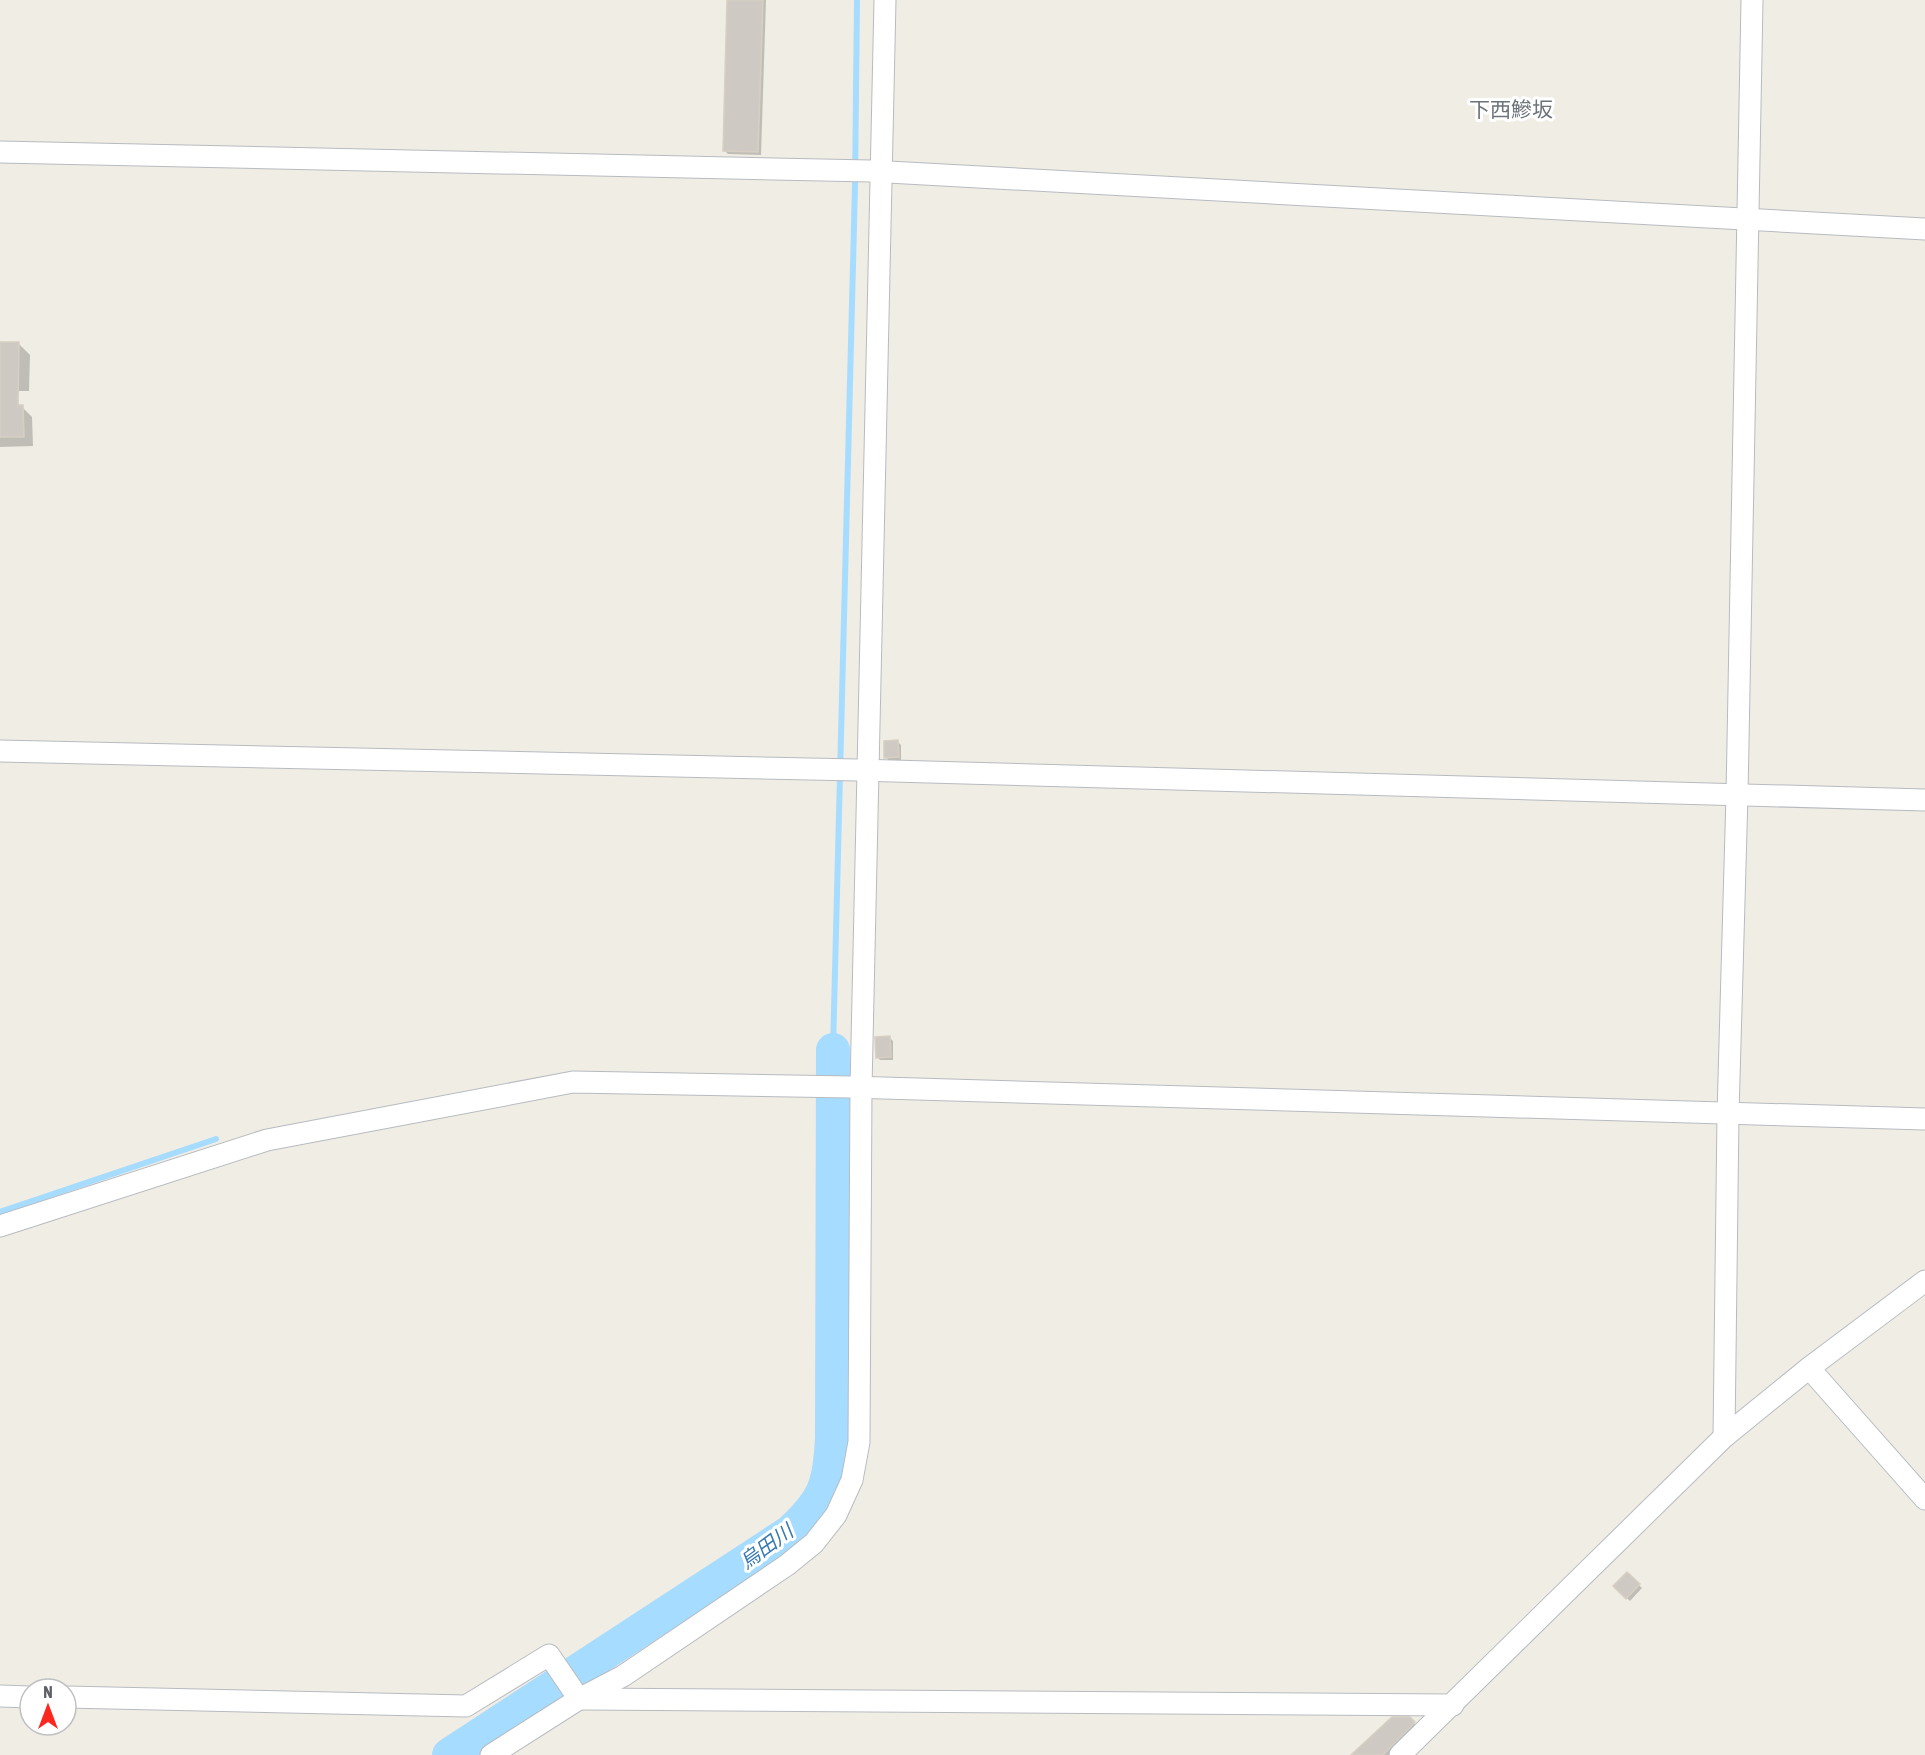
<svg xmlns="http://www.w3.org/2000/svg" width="1925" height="1755" viewBox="0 0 1925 1755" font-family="'Asap Condensed','Noto Sans JP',sans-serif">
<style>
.shadow{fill:#0003}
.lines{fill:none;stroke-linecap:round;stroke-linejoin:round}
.stream{stroke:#a6dcff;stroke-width:6}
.river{stroke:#a6dcff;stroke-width:34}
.building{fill:#cecac3;stroke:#d6cfc2;stroke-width:1.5}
.minor-casing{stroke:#b7bbc0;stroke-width:23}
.minor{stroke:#fff;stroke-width:21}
.labels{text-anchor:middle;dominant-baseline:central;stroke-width:6;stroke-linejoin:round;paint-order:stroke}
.water-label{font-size:20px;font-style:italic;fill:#3578b3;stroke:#fff}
.quarter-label{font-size:21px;fill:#6d7479;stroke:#fff}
</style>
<rect width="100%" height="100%" fill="#f0ede5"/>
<!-- shadow -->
<g class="shadow">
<path d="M729,0H766L761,155L728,154L725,151Z"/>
<path d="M0,343L19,344L30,355L29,391H0Z"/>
<path d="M22,407L32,417L33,446L0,447V408Z"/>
<path d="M898,742L901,745V760L889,761L886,757Z"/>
<path d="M890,1038L893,1041V1060H880L877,1057Z"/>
<path d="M1627,1574L1642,1588L1630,1601L1615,1586Z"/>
<path d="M1410,1719L1421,1731L1397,1755H1359Z"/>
</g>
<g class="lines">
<!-- stream -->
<g class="stream">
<path d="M833,1050L855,186L857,0"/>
<path d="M0,1212L216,1139"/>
</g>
<!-- river -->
<path class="river" d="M449,1755L790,1532C825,1500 830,1484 832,1437L833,1050"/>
</g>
<!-- building -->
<g class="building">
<path d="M727,0H763L758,152L723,151Z"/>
<path d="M0,342H19L18,405H23L24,437H0Z"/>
<path d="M898,740L899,757L884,758V741Z"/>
<path d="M890,1036L891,1057L876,1058L875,1037Z"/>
<path d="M1627,1572L1640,1584L1626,1599L1613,1586Z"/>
<path d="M1392,1717H1410L1415,1722L1383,1755H1351Z"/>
</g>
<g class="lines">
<defs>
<g id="minor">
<path d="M0,152L870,171L1925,229"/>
<path d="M0,751L857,770L1925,800"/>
<path d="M0,1226L267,1140L573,1082L850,1087L1925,1119"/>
<path d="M1809,1368L1925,1499"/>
<path d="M1724,1437L1728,1114L1737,795L1752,0"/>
<path d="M0,1696L30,1697"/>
<path d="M66,1697L466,1706L549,1655L579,1699"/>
<path d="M583,1699L1453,1705"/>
<path d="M491,1755L579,1699L623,1676L787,1565L814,1543L836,1515L852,1480L859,1442L861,1088L885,0"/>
<path d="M1400,1755L1724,1437L1809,1368L1925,1281"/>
</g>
</defs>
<!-- minor casing -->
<use href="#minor" class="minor-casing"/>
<!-- minor -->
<use href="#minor" class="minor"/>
</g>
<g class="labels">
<!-- water labels -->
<g class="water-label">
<text transform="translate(766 1546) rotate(-36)">烏田川</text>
</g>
<!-- quarter labels -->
<g class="quarter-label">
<text x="1511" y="109">下西鰺坂</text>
</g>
</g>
<!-- north arrow -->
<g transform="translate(48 1707)"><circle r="28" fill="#ffffff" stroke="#bec0c2" stroke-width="1.5"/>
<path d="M0-4.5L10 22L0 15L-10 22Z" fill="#fc271f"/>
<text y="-9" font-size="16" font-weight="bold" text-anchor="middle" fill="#5c6167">N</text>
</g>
</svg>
